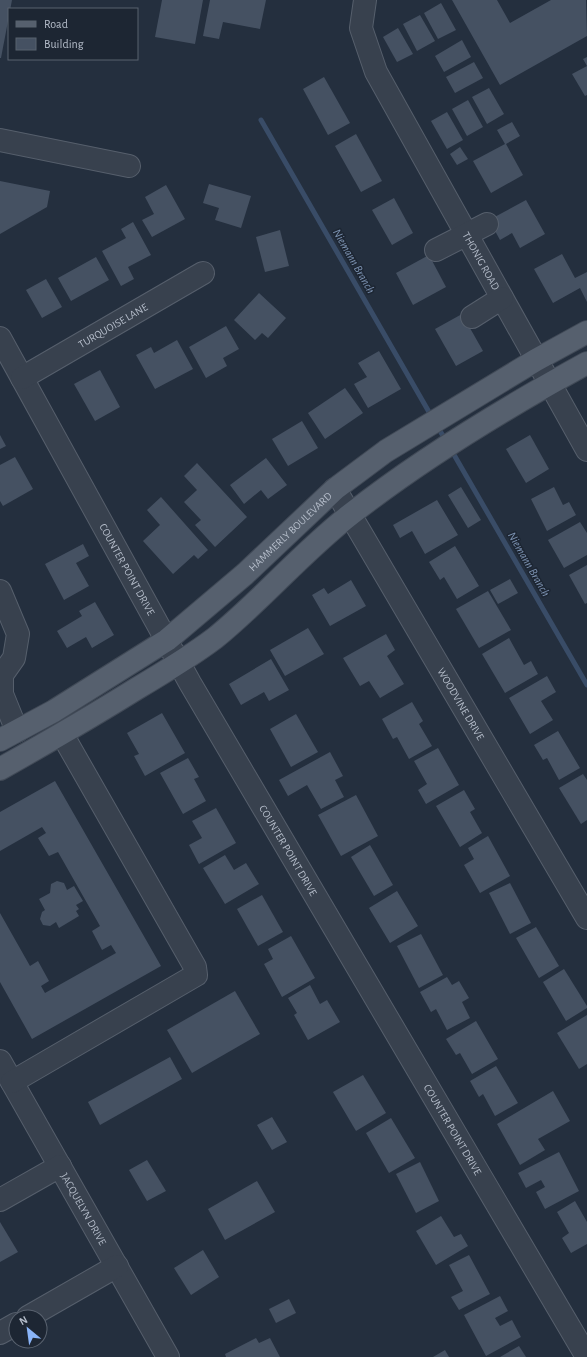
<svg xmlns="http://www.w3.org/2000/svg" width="587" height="1357" viewBox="0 0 587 1357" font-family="'Alegreya Sans',sans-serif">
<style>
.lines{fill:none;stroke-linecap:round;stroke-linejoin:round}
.stream{stroke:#394c67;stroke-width:5}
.building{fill:#455162}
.minor-casing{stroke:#565f6c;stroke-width:24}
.major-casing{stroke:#414a57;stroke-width:24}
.minor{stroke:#38414e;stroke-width:22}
.major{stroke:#56606e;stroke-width:22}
.labels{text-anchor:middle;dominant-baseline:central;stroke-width:3;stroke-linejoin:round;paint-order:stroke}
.street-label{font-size:11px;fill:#b4bcc9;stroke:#1d2633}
.water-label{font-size:12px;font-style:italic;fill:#7c92b1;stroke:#1d2633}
</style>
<rect width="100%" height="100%" fill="#242f3e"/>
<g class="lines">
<!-- stream -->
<g class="stream">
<path d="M261,120L429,412"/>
<path d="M439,429L443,436"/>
<path d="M453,453L587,685"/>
</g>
</g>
<!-- building -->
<g class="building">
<path d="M0,0H12L1,58H0Z"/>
<path d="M162,0H203L195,44L155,37Z"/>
<path d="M210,0H266L260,29L223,22L219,39L203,36Z"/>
<path d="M452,0H497L510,23L551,0H586L587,36L500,85Z"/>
<path d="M441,3L456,30L438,39L424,13Z"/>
<path d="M420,15L435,41L417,51L403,24Z"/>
<path d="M398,28L413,54L397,62L383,37Z"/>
<path d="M462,40L471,57L444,72L435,56Z"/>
<path d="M587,57V95L585,96L572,74L587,66L583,59Z"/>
<path d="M474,62L483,78L455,93L446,77Z"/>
<path d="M324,77L350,123L328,135L303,89Z"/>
<path d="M489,88L504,114L487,124L472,97Z"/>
<path d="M468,100L483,127L467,136L452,109Z"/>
<path d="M447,112L463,140L447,149L431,121Z"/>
<path d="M512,122L520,136L506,144L523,175L491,193L473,161L505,144L497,130Z"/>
<path d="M356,134L382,181L361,192L335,146Z"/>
<path d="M460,147L468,159L457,165L450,154Z"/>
<path d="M0,181L50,191L47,207L0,234Z"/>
<path d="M209,184L251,196L241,228L215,220L219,208L203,203Z"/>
<path d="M166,185L185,219L152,237L142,220L154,214L145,197Z"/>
<path d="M394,198L413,233L392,245L372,210Z"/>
<path d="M526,200L545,234L520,248L512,233L500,240L489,220Z"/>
<path d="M133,222L151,255L128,267L134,279L121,286L102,251L126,238L121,229Z"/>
<path d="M280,230L289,266L265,272L256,237Z"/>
<path d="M562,254L575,278L587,272V302L580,288L553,303L534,269Z"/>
<path d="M429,255L446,287L413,305L396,273Z"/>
<path d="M96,257L109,280L71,301L58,278Z"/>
<path d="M46,279L62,307L42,318L26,290Z"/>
<path d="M259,293L286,318L268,338L262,333L255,340L234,320Z"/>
<path d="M462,314L483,351L456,366L435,329Z"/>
<path d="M226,326L239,349L223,358L227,366L206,378L189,347Z"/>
<path d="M177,340L193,369L155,389L136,355L151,347L154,353Z"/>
<path d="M379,351L401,389L368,408L354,384L367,377L358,363Z"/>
<path d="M100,370L120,407L95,421L74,384Z"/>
<path d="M345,388L363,413L325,439L308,413Z"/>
<path d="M302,421L318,448L288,466L272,439Z"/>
<path d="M0,435L6,446L0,449Z"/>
<path d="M530,435L549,469L526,483L506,449Z"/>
<path d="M15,457L33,489L3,506L0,501V465Z"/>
<path d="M266,458L287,485L268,499L261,490L244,504L230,485Z"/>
<path d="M197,463L247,517L215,547L195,525L201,520L184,502L197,490L184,476Z"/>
<path d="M461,487L481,520L468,528L448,495Z"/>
<path d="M554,487L563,505L569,502L576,515L547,531L531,499Z"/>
<path d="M161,497L208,550L198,559L194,555L173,574L143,541L160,525L147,510Z"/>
<path d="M437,500L458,535L425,554L412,531L400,538L393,525Z"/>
<path d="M580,522L587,533V555L564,568L548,540Z"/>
<path d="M83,544L89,556L76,563L89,586L64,600L45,564Z"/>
<path d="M455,546L479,586L457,599L444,577L440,580L429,562Z"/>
<path d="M587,565V603L585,604L569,575Z"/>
<path d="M510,579L518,593L498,604L490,590Z"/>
<path d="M351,580L366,606L330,626L312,595L324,588L328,594Z"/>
<path d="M488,591L511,630L479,648L456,609Z"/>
<path d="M95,602L114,635L92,648L86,637L67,648L57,631L82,616L79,611Z"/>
<path d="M308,628L324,654L285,676L270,650Z"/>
<path d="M386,634L395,650L387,656L404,684L380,698L369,681L360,686L343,658Z"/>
<path d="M509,638L524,665L531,661L538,674L505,693L482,654Z"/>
<path d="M271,659L289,690L269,701L264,692L241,705L229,684Z"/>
<path d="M547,676L556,692L541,701L553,720L530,734L509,698Z"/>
<path d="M412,702L423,721L419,724L432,746L409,759L397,737L393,739L382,719Z"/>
<path d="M162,713L185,753L145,776L134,756L139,754L127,733Z"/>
<path d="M296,714L318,752L291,767L270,729Z"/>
<path d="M558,731L580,768L559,780L547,758L543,760L534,745Z"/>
<path d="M438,748L459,785L426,804L418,790L427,784L414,761Z"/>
<path d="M330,752L343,776L335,780L344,797L321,809L307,785L288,796L279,780Z"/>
<path d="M188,758L199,777L194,779L206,801L183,814L160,773Z"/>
<path d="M583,774L587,780V820L581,824L559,788Z"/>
<path d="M55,781L161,966L32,1039L0,982V913L30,966L38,961L49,981L41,986L45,993L116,953L111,945L102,950L92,931L100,926L58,852L49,856L38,838L46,833L42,827L0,851V812Z"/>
<path d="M464,790L475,809L470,812L482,833L460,847L436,806Z"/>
<path d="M356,795L378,836L341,856L318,815Z"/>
<path d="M216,808L236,843L199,864L189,845L202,838L192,821Z"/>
<path d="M488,836L510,876L480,893L464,865L474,859L468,848Z"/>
<path d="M370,845L393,885L374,896L351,857Z"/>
<path d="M225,855L234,870L246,863L259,884L225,904L203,868Z"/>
<path d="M57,881L64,883L67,890L74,886L83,901L76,905L79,909L76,911L79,916L59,928L56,922L50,926L43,925L40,919L42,912L45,910L39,899L50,893L51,884Z"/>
<path d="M510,883L531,923L510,934L489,893Z"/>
<path d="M397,891L418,926L390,943L369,908Z"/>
<path d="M262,895L283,932L258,946L237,909Z"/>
<path d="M536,927L559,966L539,978L516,938Z"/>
<path d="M421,934L443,975L419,988L397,946Z"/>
<path d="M291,936L315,978L282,997L264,964L273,959L268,949Z"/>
<path d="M564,969L587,1006V1008L566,1021L543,982Z"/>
<path d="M447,977L452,985L459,981L469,998L462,1002L470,1018L447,1030L436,1009L431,1012L420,992Z"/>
<path d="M310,985L320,1004L327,1000L340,1022L308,1040L294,1015L297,1013L288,998Z"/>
<path d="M235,991L260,1034L192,1073L167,1030Z"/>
<path d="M587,1015V1064L579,1069L557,1033Z"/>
<path d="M476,1021L498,1059L472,1074L460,1053L456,1055L446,1039Z"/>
<path d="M170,1057L182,1079L100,1125L88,1102Z"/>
<path d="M496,1066L518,1103L495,1116L483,1094L479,1097L470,1081Z"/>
<path d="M363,1075L386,1113L356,1131L333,1092Z"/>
<path d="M553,1091L570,1121L538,1139L545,1150L520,1165L497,1124Z"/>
<path d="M272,1117L287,1142L272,1150L257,1125Z"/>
<path d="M391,1118L415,1158L389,1173L366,1133Z"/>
<path d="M559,1152L579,1191L545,1209L536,1192L545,1187L541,1180L526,1188L518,1173Z"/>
<path d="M147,1160L166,1191L147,1201L129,1170Z"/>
<path d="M420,1162L439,1201L416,1213L396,1174Z"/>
<path d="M257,1181L275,1212L225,1240L208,1209Z"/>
<path d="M575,1201L587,1222V1244L571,1253L562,1238L569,1233L557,1212Z"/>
<path d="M441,1216L454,1237L461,1234L468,1246L436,1265L416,1231Z"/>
<path d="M0,1222L18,1252L0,1262Z"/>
<path d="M203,1250L219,1277L191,1295L174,1268Z"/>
<path d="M469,1255L490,1294L459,1310L451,1297L463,1291L449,1265Z"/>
<path d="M500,1296L508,1311L495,1318L500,1326L512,1320L521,1337L486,1356L464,1315Z"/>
<path d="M289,1299L296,1313L276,1323L269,1309Z"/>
<path d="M256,1338L259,1343L270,1338L280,1357H226L225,1354Z"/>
<path d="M519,1346L526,1357H500Z"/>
<path d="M445,1350L449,1357H433Z"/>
</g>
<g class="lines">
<defs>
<g id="minor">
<path id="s1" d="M365,0L361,28L376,72L587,450"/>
<path d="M0,140L129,166"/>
<path d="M436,250L487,224"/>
<path d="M472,317L502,298"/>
<path id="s2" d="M0,338L190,683L587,1357"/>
<path id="s3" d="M22,378L203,273"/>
<path id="s4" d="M335,489L587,918"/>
<path d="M0,591L18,634L14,658L2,675V694L17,731"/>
<path id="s5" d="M0,1061L168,1357"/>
<path d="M12,1082L196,975L195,967L62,734"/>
<path d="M0,1200L60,1166"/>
<path d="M28,1317L117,1266"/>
<path d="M0,1333L16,1324"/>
</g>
<g id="major">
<path id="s6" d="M0,740L54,711L167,640L245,574L335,489L386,451L536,360L587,332"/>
<path d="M0,769C46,743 91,717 136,689C163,673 190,657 215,638C263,599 302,552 351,514C425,456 505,408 587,363"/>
</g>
</defs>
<!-- minor casing -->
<use href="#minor" class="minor-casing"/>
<!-- major casing -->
<use href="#major" class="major-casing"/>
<!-- minor -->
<use href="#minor" class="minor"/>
<!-- major -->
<use href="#major" class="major"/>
</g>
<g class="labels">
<!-- street labels -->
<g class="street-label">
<text stroke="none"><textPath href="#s1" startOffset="291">THONIG ROAD</textPath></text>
<text stroke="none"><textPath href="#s3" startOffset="105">TURQUOISE LANE</textPath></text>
<text stroke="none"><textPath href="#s6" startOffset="359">HAMMERLY BOULEVARD</textPath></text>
<text stroke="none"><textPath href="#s2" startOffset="264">COUNTER POINT DRIVE</textPath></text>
<text stroke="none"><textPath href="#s4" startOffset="249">WOODVINE DRIVE</textPath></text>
<text stroke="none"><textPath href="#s2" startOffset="588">COUNTER POINT DRIVE</textPath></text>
<text stroke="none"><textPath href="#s2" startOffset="912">COUNTER POINT DRIVE</textPath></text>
<text stroke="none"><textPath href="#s5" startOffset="170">JACQUELYN DRIVE</textPath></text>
</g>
<!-- water labels -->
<g class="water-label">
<text transform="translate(354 261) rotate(60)">Niemann Branch</text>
<text transform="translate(529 564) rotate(60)">Niemann Branch</text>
</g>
</g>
<!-- legend -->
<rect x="8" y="8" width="130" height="52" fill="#1d2633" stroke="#59626f"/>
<rect x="16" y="21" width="20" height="6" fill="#56606e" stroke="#59626f"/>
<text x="44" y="28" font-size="12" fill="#b4bcc9">Road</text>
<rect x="16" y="38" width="20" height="12" fill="#455162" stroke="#59626f"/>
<text x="44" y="48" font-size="12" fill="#b4bcc9">Building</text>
<!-- north arrow -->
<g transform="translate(28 1329) rotate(331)"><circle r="19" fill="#1d2633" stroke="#59626f"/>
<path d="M0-3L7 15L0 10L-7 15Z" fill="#8ab4f8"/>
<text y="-6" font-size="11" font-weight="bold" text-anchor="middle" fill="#b4bcc9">N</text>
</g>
</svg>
